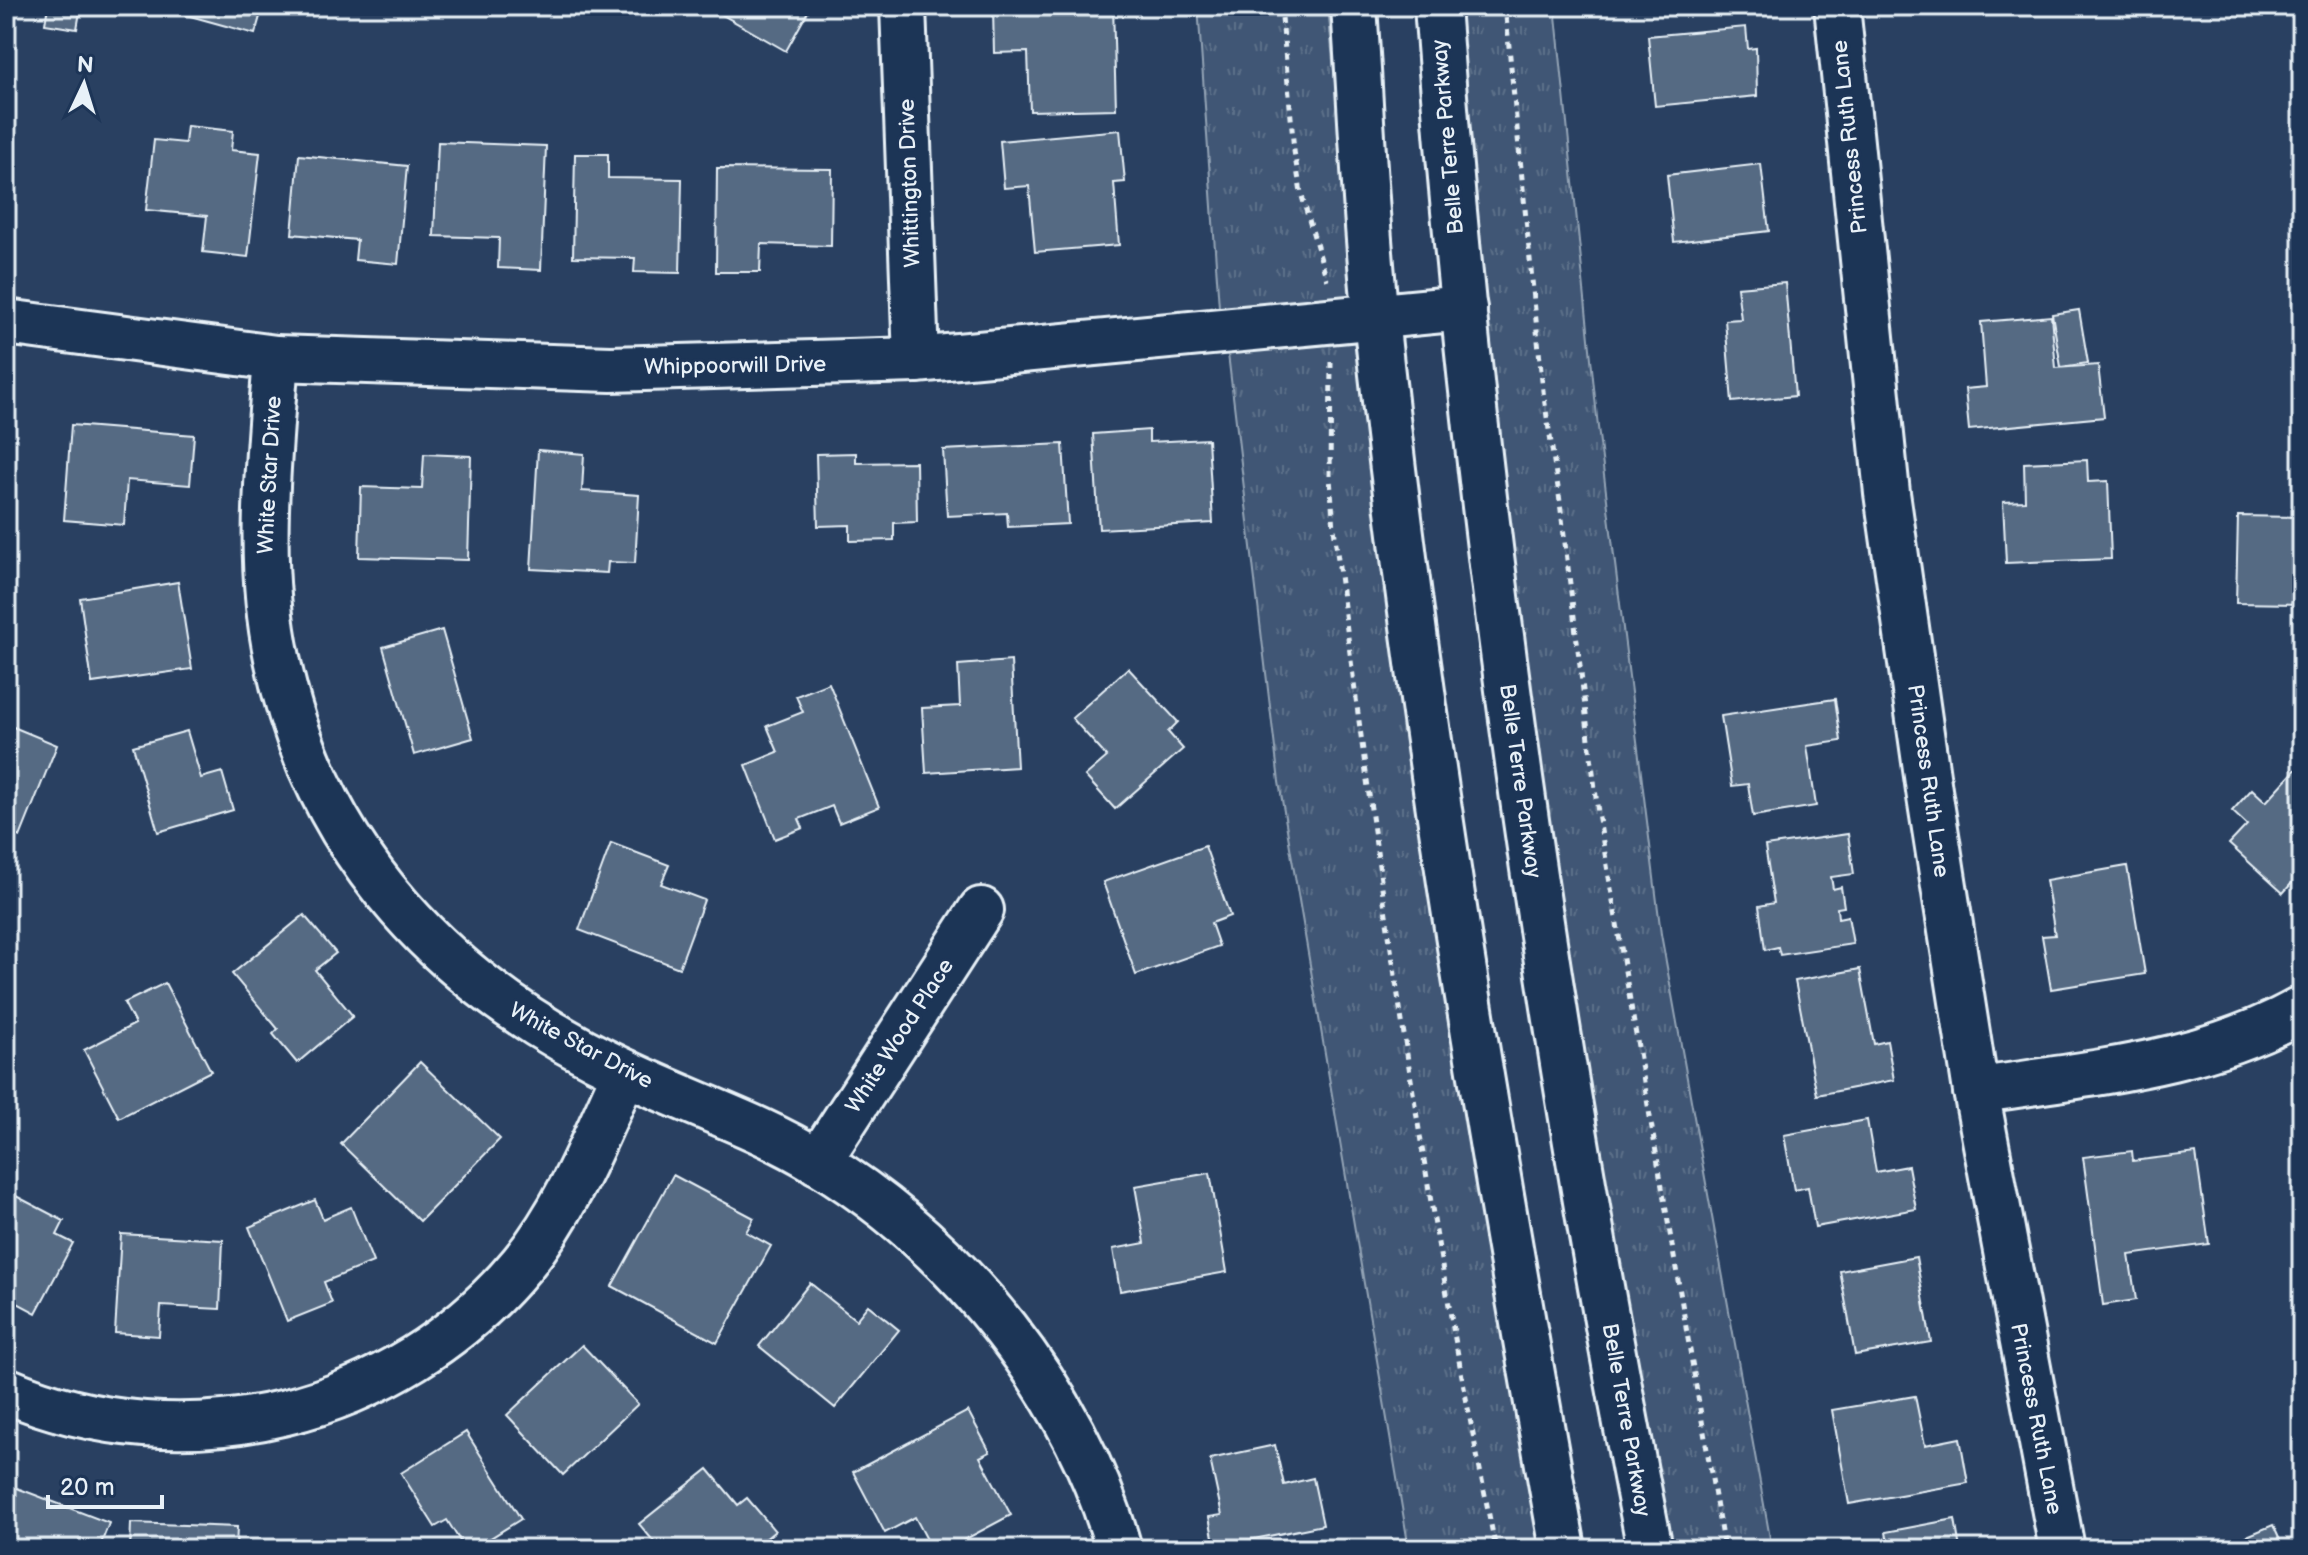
<svg xmlns="http://www.w3.org/2000/svg" width="2308" height="1555" viewBox="0 0 2308 1555" font-family="'Balsamiq Sans',sans-serif">
<style>
.grass{fill:url(#grass-tufts);stroke:#94a4b6;stroke-width:2}
.building{fill:#556a83;stroke:#e8f1f8;stroke-width:2}
.lines{fill:none;stroke-linecap:round;stroke-linejoin:round}
.minor-casing{stroke:#e8f1f8;stroke-width:50}
.tertiary-casing{stroke:#e8f1f8;stroke-width:50}
.secondary-casing{stroke:#e8f1f8;stroke-width:50}
.path{stroke:#e8f1f8;stroke-width:5;stroke-dasharray:6 6;stroke-linecap:butt}
.minor{stroke:#1d3557;stroke-width:44}
.tertiary{stroke:#1d3557;stroke-width:44}
.secondary{stroke:#1d3557;stroke-width:44}
.labels{text-anchor:middle;dominant-baseline:central;stroke-width:6;stroke-linejoin:round;paint-order:stroke}
.street-label{font-size:22px;fill:#e8f1f8;stroke:#1d3557}
</style>
<defs>
<pattern id="grass-tufts" width="24" height="20" patternUnits="userSpaceOnUse" patternTransform="scale(2)"><rect width="24" height="20" fill="#415774"/><path d="M3 7l-1-3M5 7V3M7 7l1-3M15 17l-1-3M17 17v-4M19 17l1-3" fill="none" stroke="#5c7089"/></pattern>
</defs>
<rect width="100%" height="100%" fill="#294061"/>
<filter id="ink" filterUnits="userSpaceOnUse"><feTurbulence type="fractalNoise" baseFrequency=".0125" numOctaves="2"/><feDisplacementMap in="SourceGraphic" scale="16" xChannelSelector="R" yChannelSelector="G"/><feConvolveMatrix kernelMatrix="1 2 1 2 8 2 1 2 1" color-interpolation-filters="sRGB"/></filter>
<g filter="url(#ink)">
<!-- grass -->
<g class="grass">
<path d="M1198,6H1328L1366,423L1543,1549H1409L1279,782L1228,354L1219,307Z"/>
<path d="M1455,6H1555L1598,427L1661,934L1772,1549H1672C1602,1204 1546,855 1505,505C1486,339 1472,172 1455,6Z"/>
</g>
<!-- building -->
<g class="building">
<path d="M48,6H81L77,29L45,24Z"/>
<path d="M154,6H263L255,34Z"/>
<path d="M716,6H811L786,51L714,10Z"/>
<path d="M1113,6L1116,109L1030,111L1028,52L994,53L993,8Z"/>
<path d="M1926,6H2032V8L1926,15Z"/>
<path d="M1746,27L1748,49L1756,48L1757,96L1655,106L1648,36Z"/>
<path d="M187,126L233,131L231,150L260,153L248,257L203,252L207,216L146,210L154,140L185,143Z"/>
<path d="M1120,130L1125,182L1114,183L1119,245L1035,252L1029,186L1004,188L1000,141Z"/>
<path d="M438,142L546,146L541,270L498,268L499,238L434,236Z"/>
<path d="M575,154H608V178L682,179L680,273L634,272L635,258L573,257Z"/>
<path d="M299,155L407,166L398,264L355,260L357,240L292,234Z"/>
<path d="M1761,164L1769,231L1674,242L1667,175Z"/>
<path d="M717,168L832,169L831,246L761,244L760,272H716Z"/>
<path d="M1785,283L1795,396L1732,402L1725,320L1741,319L1737,287Z"/>
<path d="M2079,310L2088,363L2061,367L2052,314Z"/>
<path d="M2051,316L2056,368L2098,365L2104,417L1969,430L1965,389L1986,387L1981,322Z"/>
<path d="M71,425L194,435L190,485L127,480L124,525L64,520Z"/>
<path d="M1149,430V442L1208,439L1213,523L1099,529L1093,434Z"/>
<path d="M1063,444L1068,524L1008,527L1007,513L947,516L943,450Z"/>
<path d="M538,450L584,454L582,491L639,495L635,563L608,562L607,573L531,569Z"/>
<path d="M856,453V463L916,462L917,522L894,523V540L850,541V525L818,526L816,454Z"/>
<path d="M424,454L471,456L468,560L359,557L361,487L422,489Z"/>
<path d="M2087,460L2088,482L2108,481L2111,559L2006,563L2003,502L2025,501L2024,463Z"/>
<path d="M2238,516L2302,517V604L2236,603Z"/>
<path d="M178,582L192,669L92,683L80,598Z"/>
<path d="M442,630L473,738L414,755L383,647Z"/>
<path d="M1011,661L1017,767L926,773L922,708L960,706L958,665Z"/>
<path d="M1128,668L1178,722L1168,732L1183,749L1115,809L1085,776L1107,757L1072,718Z"/>
<path d="M829,683L879,807L839,823L832,806L799,819L803,828L775,839L746,765L778,752L767,726L803,712L796,696Z"/>
<path d="M1835,699L1841,741L1807,746L1816,806L1753,816L1748,784L1732,786L1721,716Z"/>
<path d="M6,724L57,745L20,837L6,831Z"/>
<path d="M187,731L201,778L222,772L233,810L158,832L133,746Z"/>
<path d="M2298,767L2302,771V872L2283,893L2229,844L2247,825L2232,811L2252,789L2266,802Z"/>
<path d="M1848,834L1854,874L1831,877L1833,889L1841,887L1844,907L1837,908L1838,918L1848,916L1853,944L1780,955L1778,947L1765,950L1759,906L1774,903L1765,846Z"/>
<path d="M611,843L669,865L661,884L704,900L679,968L579,930Z"/>
<path d="M1205,846L1230,916L1211,923L1219,946L1136,975L1103,882Z"/>
<path d="M2127,866L2145,974L2051,989L2042,936L2055,935L2046,880Z"/>
<path d="M304,915L336,953L315,970L353,1016L297,1063L273,1034L278,1029L232,974Z"/>
<path d="M1860,969L1874,1044L1887,1041L1894,1080L1817,1095L1795,981Z"/>
<path d="M165,983L211,1071L119,1118L84,1050L135,1024L124,1003Z"/>
<path d="M420,1062L500,1139L420,1221L341,1144Z"/>
<path d="M1867,1120L1876,1172L1908,1166L1916,1209L1815,1227L1808,1187L1794,1190L1784,1135Z"/>
<path d="M2132,1151L2133,1161L2196,1153L2209,1244L2129,1255L2136,1300L2103,1305L2083,1157Z"/>
<path d="M1210,1173L1227,1272L1120,1291L1113,1249L1145,1243L1135,1186Z"/>
<path d="M673,1175L754,1218L746,1232L771,1246L717,1343L612,1286Z"/>
<path d="M12,1194L64,1221L57,1235L73,1243L36,1313L6,1297V1207Z"/>
<path d="M315,1200L323,1219L351,1207L373,1262L324,1282L332,1303L287,1321L249,1227Z"/>
<path d="M121,1234L223,1240L220,1309L161,1306L159,1336L115,1333Z"/>
<path d="M1916,1257L1931,1342L1855,1355L1840,1271Z"/>
<path d="M810,1283L856,1320L868,1305L899,1330L835,1408L759,1346Z"/>
<path d="M582,1345L638,1404L563,1475L507,1415Z"/>
<path d="M1915,1396L1925,1445L1960,1438L1968,1483L1849,1504L1832,1410Z"/>
<path d="M968,1411L990,1452L980,1457L1011,1515L947,1549H932L915,1517L885,1533L853,1472Z"/>
<path d="M466,1432L521,1519L473,1549H465L447,1520L435,1527L401,1473Z"/>
<path d="M1275,1445L1284,1485L1313,1478L1323,1525L1215,1547L1209,1517L1222,1515L1210,1459Z"/>
<path d="M708,1469L738,1505L747,1498L775,1531L753,1549H660L639,1524Z"/>
<path d="M9,1485L109,1523L99,1549H6V1494Z"/>
<path d="M1955,1519L1960,1549H1889L1886,1532Z"/>
<path d="M131,1523L237,1527L236,1549H130Z"/>
<path d="M2273,1525L2284,1549H2216Z"/>
</g>
<g class="lines">
<defs>
<g id="minor">
<path d="M903,6L916,360"/>
<path d="M1837,6L1887,493L1929,790L1976,1091L2062,1549"/>
<path d="M276,358C269,457 256,559 277,658C317,855 448,989 625,1072C689,1103 759,1125 819,1162C959,1247 1075,1392 1119,1549"/>
<path d="M1976,1091C2087,1073 2203,1065 2302,1009"/>
<path d="M818,1162L981,910"/>
<path d="M6,1390C185,1467 397,1415 522,1264C568,1208 595,1138 625,1072"/>
</g>
<path id="tertiary" d="M6,322L276,358L611,369L916,360L1464,308"/>
<g id="secondary">
<path d="M1354,6C1361,110 1365,215 1376,318C1419,731 1490,1141 1563,1549"/>
<path d="M1437,6C1475,524 1550,1039 1650,1549"/>
</g>
</defs>
<!-- minor casing -->
<use href="#minor" class="minor-casing"/>
<!-- tertiary casing -->
<use href="#tertiary" class="tertiary-casing"/>
<!-- secondary casing -->
<use href="#secondary" class="secondary-casing"/>
<!-- path -->
<g class="path">
<path d="M1281,6L1294,151L1301,193L1327,280"/>
<path d="M1505,6L1543,391L1559,494L1598,813L1724,1549"/>
<path d="M1331,362L1330,478L1334,528C1377,870 1426,1212 1496,1549"/>
</g>
<!-- minor -->
<use href="#minor" class="minor"/>
<!-- tertiary -->
<use href="#tertiary" class="tertiary"/>
<!-- secondary -->
<use href="#secondary" class="secondary"/>
</g>
</g>
<g class="labels">
<!-- street labels -->
<g class="street-label">
<text transform="translate(1448 137) rotate(-95)">Belle Terre Parkway</text>
<text transform="translate(1850 137) rotate(-96)">Princess Ruth Lane</text>
<text transform="translate(910 183) rotate(-92)">Whittington Drive</text>
<text transform="translate(735 366) rotate(-1)">Whippoorwill Drive</text>
<text transform="translate(270 475) rotate(-87)">White Star Drive</text>
<text transform="translate(1520 781) rotate(82)">Belle Terre Parkway</text>
<text transform="translate(1928 781) rotate(82)">Princess Ruth Lane</text>
<text transform="translate(900 1036) rotate(-57)">White Wood Place</text>
<text transform="translate(581 1046) rotate(28)">White Star Drive</text>
<text transform="translate(2036 1419) rotate(79)">Princess Ruth Lane</text>
<text transform="translate(1626 1420) rotate(80)">Belle Terre Parkway</text>
</g>
</g>
<!-- margin -->
<rect width="2308" height="1555" fill="none" stroke="#1d3557" stroke-width="32"/>
<rect x="16" y="16" width="2276" height="1523" fill="none" stroke="#e8f1f8" stroke-width="3" filter="url(#ink)"/>
<!-- north arrow -->
<g transform="translate(84 84) rotate(4)" stroke="#1d3557" stroke-width="6" paint-order="stroke">
<path d="M0-6L14 30L0 20L-14 30Z" fill="#e8f1f8"/>
<text y="-12" font-size="22" font-weight="bold" text-anchor="middle" fill="#e8f1f8">N</text>
</g>
<!-- scale -->
<path d="M48 1495v12h114v-12" fill="none" stroke="#e8f1f8" stroke-width="4"/>
<text x="60" y="1495" font-size="24" fill="#e8f1f8" stroke="#1d3557" stroke-width="6" paint-order="stroke">20 m</text>
</svg>
